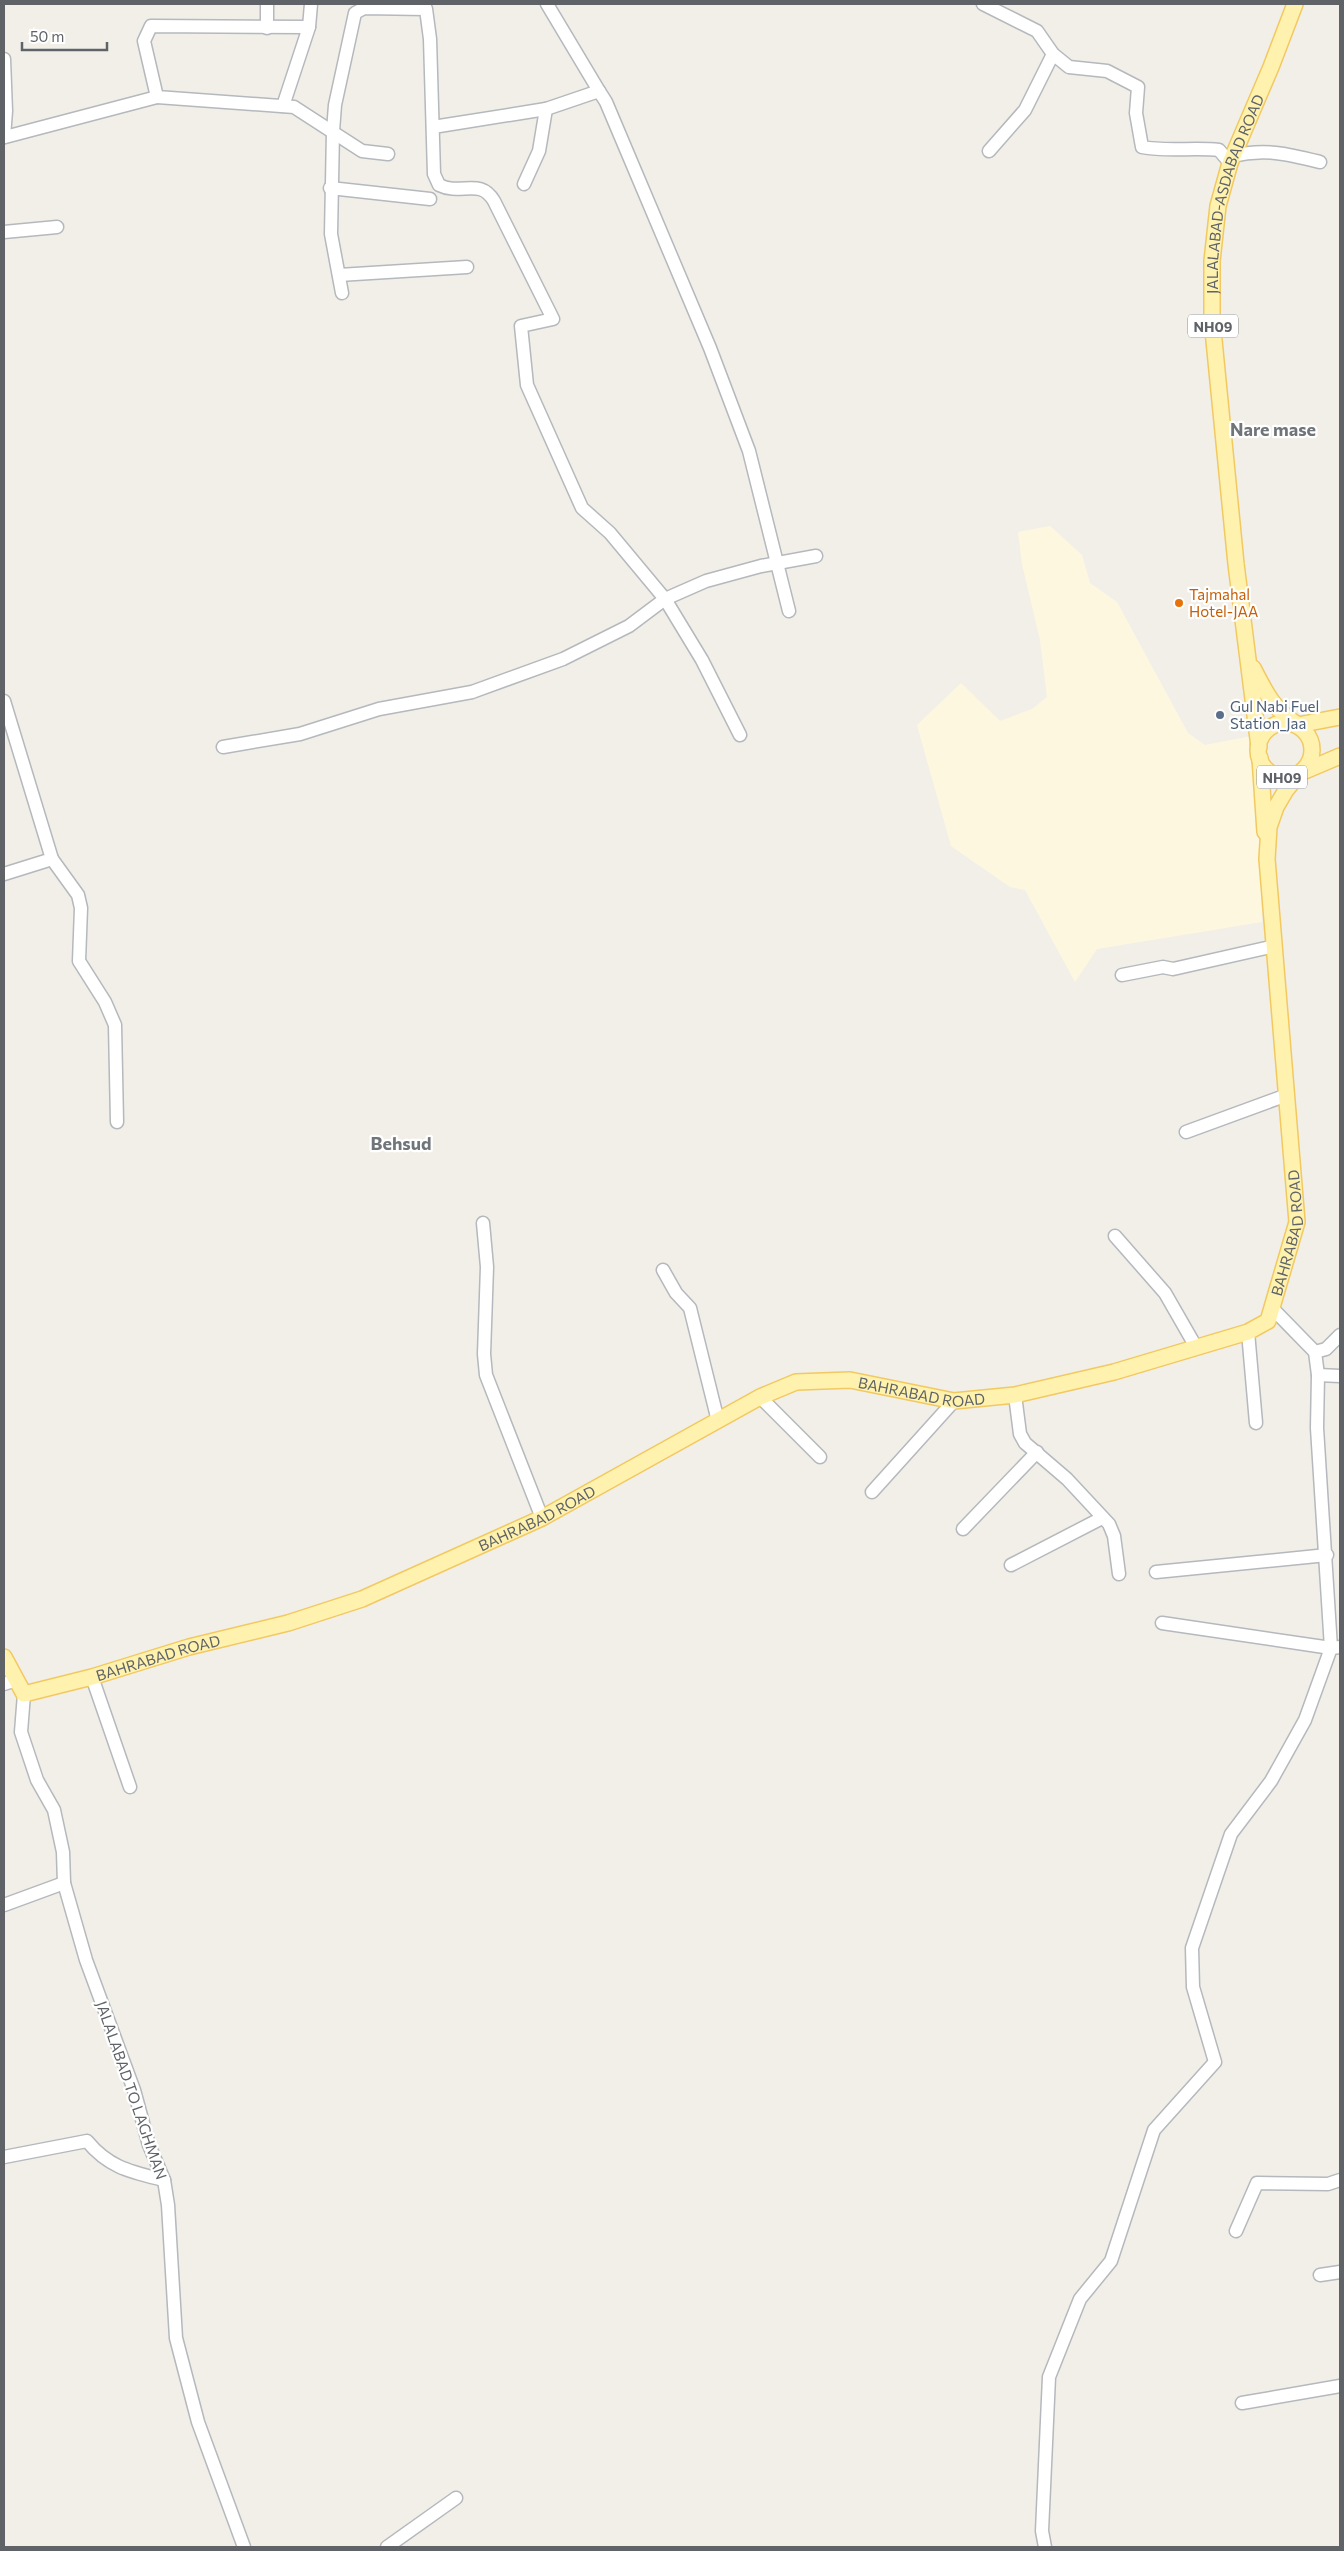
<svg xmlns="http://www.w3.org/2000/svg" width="1344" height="2551" viewBox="0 0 1344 2551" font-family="Commissioner,sans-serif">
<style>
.commercial{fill:#fef7e0}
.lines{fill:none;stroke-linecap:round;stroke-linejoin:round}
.minor-casing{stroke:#b5b8bc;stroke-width:15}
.major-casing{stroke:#f2c960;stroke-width:18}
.minor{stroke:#fff;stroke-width:12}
.major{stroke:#fff2af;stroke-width:15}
.food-dot{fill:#e8710a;stroke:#fff;stroke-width:2}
.service-dot{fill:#5c6f8a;stroke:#fff;stroke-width:2}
.labels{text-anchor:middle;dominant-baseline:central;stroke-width:4.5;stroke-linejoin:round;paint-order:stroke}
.shield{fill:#fff;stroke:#8f9295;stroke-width:1}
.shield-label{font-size:14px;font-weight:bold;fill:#5f6368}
.street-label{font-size:15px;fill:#5f6368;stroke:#fff}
.food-label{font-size:15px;fill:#c56008;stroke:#fff;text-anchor:start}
.service-label{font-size:15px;fill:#4e5e75;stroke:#fff;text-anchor:start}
.quarter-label{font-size:18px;font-weight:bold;fill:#70757a;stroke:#fff}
</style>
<rect width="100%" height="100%" fill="#f1efe8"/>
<!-- commercial -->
<path class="commercial" d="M1050,526L1082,555L1090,583L1117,602L1188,733L1205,745L1252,736L1259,806L1262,922L1097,949L1075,982L1025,890L1010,887L951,846L917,725L961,683L1000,721L1032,709L1047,697L1040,640L1022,564L1018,532Z"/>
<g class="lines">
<defs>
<g id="minor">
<path d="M267,4V28"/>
<path d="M547,4L599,91"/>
<path d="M983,4L1037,31L1053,54L1069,67L1107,71L1138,87L1136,113L1142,147C1167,152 1194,147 1219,150L1230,163"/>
<path d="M309,27L151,26L144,41L157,97L294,107L362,151L388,154"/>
<path d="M4,59L6,111L4,137"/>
<path d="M283,106L309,27L311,4"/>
<path d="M433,127L546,109L599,91L606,102L710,348L749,451L789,611"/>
<path d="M5,137L157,97"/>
<path d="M989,151L1025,110L1053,54"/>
<path d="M1232,156C1265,148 1288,154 1320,162"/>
<path d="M524,184L539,151L546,109"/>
<path d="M330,188L430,199"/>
<path d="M4,232L57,227"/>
<path d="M339,275L467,267"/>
<path d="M342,293L331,234L333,131L335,105L355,13L364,8L426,9L430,39L434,174L439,185C461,196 480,177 494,201L553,319L521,326L527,385L582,508L610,533L665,599L702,660L740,735"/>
<path d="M4,701L52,859L4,874"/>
<path d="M223,747L300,734L379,709L472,692L563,659L629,626L665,599L706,581L761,566L816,556"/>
<path d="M52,859L78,895L81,908L79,961L105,1002L115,1025L117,1122"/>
<path d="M1122,975L1163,967L1173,969L1275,946"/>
<path d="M1186,1132L1287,1095"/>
<path d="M483,1223L487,1267L484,1354L486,1375L542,1518"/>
<path d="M1115,1236L1165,1293L1196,1347"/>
<path d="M663,1270L676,1293L690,1308L718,1421"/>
<path d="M1248,1332L1256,1423"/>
<path d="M1315,1352L1326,1349L1340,1335"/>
<path d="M1318,1375L1340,1376"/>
<path d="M1015,1395L1020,1434L1025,1443L1067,1479L1109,1524L1114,1536L1119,1574"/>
<path d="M760,1397L820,1457"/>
<path d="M872,1492L954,1401"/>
<path d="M963,1529L1037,1452"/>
<path d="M1011,1565L1102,1518"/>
<path d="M1156,1572L1327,1555"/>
<path d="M1162,1623L1331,1648L1340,1647"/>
<path d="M92,1677L130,1787"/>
<path d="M4,1684L16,1680"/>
<path d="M24,1694L21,1732L37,1780L54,1810L63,1852L64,1883L86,1960L134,2090L149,2145L164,2180L168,2205L176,2338L198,2422L244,2547"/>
<path d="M4,1905L64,1883"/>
<path d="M4,2157L87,2141C109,2168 132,2172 164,2180"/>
<path d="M1236,2231L1257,2183L1328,2184L1340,2180"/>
<path d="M1320,2275L1340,2272"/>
<path d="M1242,2403L1340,2386"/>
<path d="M387,2547L456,2498"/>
<path d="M1045,2547L1042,2531L1049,2377L1080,2299L1111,2261L1154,2130L1215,2062L1193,1987L1192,1948L1231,1834L1271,1781L1305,1720L1331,1648L1317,1428L1318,1375L1315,1352L1273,1309"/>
</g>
<g id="major">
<path d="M1253,668C1266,693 1273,709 1298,725L1340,717"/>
<circle cx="1285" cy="750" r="27"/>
<path id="s1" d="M1259,747L1236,564L1212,320V261L1218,206L1230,163L1271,67L1295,4"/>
<path d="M1260,758L1265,832"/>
<path id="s2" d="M4,1657L24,1694L92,1677L189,1647L288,1623L362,1599L542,1518L760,1397L796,1382L850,1380L954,1401L1015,1395L1114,1372L1248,1332L1268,1321L1297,1222L1267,859L1269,827L1276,807L1286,790L1300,773L1340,756"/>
</g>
</defs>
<!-- minor casing -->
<use href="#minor" class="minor-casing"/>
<!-- major casing -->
<use href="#major" class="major-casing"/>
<!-- minor -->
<use href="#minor" class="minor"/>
<!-- major -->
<use href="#major" class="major"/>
</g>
<!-- markers -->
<circle class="food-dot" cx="1179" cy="603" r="5"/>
<circle class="service-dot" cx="1220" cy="715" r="5"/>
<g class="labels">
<!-- shield labels -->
<g class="shield">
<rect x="1188" y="314.5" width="50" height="23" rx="4"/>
<rect x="1257" y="765.5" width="50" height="23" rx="4"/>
</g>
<g class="shield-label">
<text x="1213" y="326">NH09</text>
<text x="1282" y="777">NH09</text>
</g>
<!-- street labels -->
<g class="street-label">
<text stroke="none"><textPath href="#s1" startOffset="559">JALALABAD-ASDABAD ROAD</textPath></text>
<text stroke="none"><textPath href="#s2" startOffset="1456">BAHRABAD ROAD</textPath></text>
<text stroke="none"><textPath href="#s2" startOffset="1006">BAHRABAD ROAD</textPath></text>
<text stroke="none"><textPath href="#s2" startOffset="586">BAHRABAD ROAD</textPath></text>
<text stroke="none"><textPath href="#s2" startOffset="181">BAHRABAD ROAD</textPath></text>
<text transform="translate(132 2090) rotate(71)">JALALABAD TO LAGHMAN</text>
</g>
<!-- food labels -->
<g class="food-label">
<text x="1189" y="594">Tajmahal<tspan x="1189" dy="17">Hotel-JAA</tspan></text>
</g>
<!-- service labels -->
<g class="service-label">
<text x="1230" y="706">Gul Nabi Fuel<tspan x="1230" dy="17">Station_Jaa</tspan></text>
</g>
<!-- quarter labels -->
<g class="quarter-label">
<text x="1273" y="429">Nare mase</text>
<text x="401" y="1143">Behsud</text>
</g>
</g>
<!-- border -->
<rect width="1344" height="2551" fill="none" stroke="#5f6368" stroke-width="10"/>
<!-- scale -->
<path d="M22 42v8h85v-8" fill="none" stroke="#5f6368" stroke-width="2.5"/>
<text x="30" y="42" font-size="15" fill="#5f6368" stroke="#ffffff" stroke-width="4" paint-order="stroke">50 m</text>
</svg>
